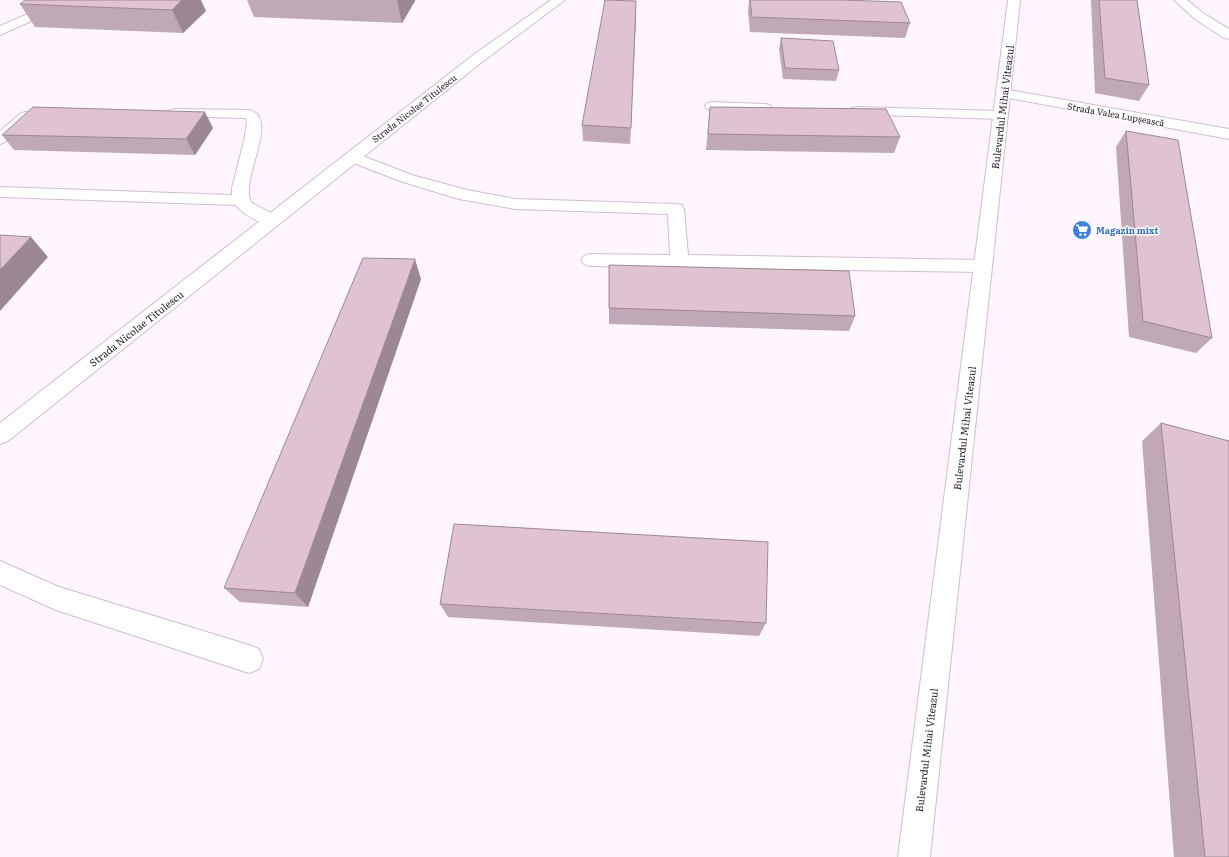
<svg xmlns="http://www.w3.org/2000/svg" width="1229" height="857" viewBox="0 0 1229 857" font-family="Literata,serif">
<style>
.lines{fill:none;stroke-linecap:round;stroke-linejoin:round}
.minor-casing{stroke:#d1bcd2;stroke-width:2}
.primary-casing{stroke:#d1bcd2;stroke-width:2}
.minor{fill:#fff;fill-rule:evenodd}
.primary{fill:#fff;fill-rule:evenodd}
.wall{fill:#c0a8b5}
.shaded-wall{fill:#9c8893}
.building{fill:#dfc3d2;stroke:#9c8893}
.labels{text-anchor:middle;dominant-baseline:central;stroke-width:3;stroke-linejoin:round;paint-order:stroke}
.far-street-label{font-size:9px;fill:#241d25;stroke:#fff}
.far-shop-label{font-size:9px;font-weight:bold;fill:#366cbe;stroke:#fff;text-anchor:start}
.street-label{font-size:10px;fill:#241d25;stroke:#fff}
</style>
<rect width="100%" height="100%" fill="#fef5fe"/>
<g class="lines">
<defs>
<g id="minor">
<path d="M60,0H78L76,3L60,8L0,35V26Z"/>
<path d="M1174,0H1187L1203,13L1229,29V39L1224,38L1195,19Z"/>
<path d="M1003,89L1229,129V139L998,96L996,93L998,90Z"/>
<path d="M712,102L765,104L770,105L772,108L770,111L765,112L707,109L705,106L707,103Z"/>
<path d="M857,107L1001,111L1006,112L1008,115L1006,118L1001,119L852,114L850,111L852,108Z"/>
<path d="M175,109L249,110C282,118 237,182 252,203L277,216L280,220L277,224C264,227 243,215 236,205L0,197V187L232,195V188L245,137L247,120L245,118L170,116L168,113L170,110Z"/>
<path d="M26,112L31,113L33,116L31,119L5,142L0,144V131L21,113Z"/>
<path d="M352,152L412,175L467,190L515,199L676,204L682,205L684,209L688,255L983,260L989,262L992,266L989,270L983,272L590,266L584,264L581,260L584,256L590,254L670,255L668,214L515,209L459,199L400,181L346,160L344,157L346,154Z"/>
<path d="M0,561L59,587L249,645L259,649L263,659L259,669L249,673L56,610L0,585Z"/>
</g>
<g id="primary">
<path d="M551,0H565L482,62L8,441L0,444V423L472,56Z"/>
<path d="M1008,0H1020L930,857H898Z"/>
</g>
</defs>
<!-- minor casing -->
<use href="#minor" class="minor-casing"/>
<!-- primary casing -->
<use href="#primary" class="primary-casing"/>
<!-- minor -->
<use href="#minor" class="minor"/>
<!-- primary -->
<use href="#primary" class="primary"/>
</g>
<!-- wall -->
<g class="wall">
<path d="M247,0H415V1L402,23L254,17Z"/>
<path d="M749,0H842L910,23L905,38L750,32L748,12Z"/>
<path d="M1091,0H1137L1149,85L1139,101L1095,93Z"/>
<path d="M20,4L206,11L183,33L35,27Z"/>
<path d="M636,16L630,144L583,141L582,125Z"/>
<path d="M781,38L839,70L836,81L783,79L779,49Z"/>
<path d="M710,107L900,137L894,153L706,150Z"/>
<path d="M213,128L195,155L14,150L2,135Z"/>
<path d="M1126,131L1212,338L1196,353L1129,337L1116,147Z"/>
<path d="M609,265L855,316L849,331L609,324Z"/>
<path d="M421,279L308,607L240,602L224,588Z"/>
<path d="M1161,423L1229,857H1174L1142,441Z"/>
<path d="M440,604L766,623L759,636L448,617Z"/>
</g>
<!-- shaded-wall -->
<g class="shaded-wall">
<path d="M182,0H201L206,11L183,33L172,10Z"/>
<path d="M397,0H415V1L402,23Z"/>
<path d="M636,1V16L630,144L631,128Z"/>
<path d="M205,112L213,128L195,155L186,139Z"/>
<path d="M31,237L48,257L0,311V270Z"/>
<path d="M415,259L421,279L308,607L295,593Z"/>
</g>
<!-- building -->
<g class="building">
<path d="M25,0H182L172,10L20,4Z"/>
<path d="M605,0L636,1L631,128L582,125Z"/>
<path d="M750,0H842L901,2L910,23L752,17Z"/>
<path d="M1099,0H1137L1149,85L1105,78Z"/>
<path d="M781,38L833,41L839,70L785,68Z"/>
<path d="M33,107L205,112L186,139L2,135Z"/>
<path d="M710,107L886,109L900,137L708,134Z"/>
<path d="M1126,131L1178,140L1212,338L1143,321Z"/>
<path d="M0,235L31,237L0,270Z"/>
<path d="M363,258L415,259L295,593L224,588Z"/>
<path d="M609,265L849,271L855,316L609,308Z"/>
<path d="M1161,423L1229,441V857H1205Z"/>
<path d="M454,524L768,542L766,623L440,604Z"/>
</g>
<!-- icons -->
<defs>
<symbol id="supermarket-disc" viewBox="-11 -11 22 22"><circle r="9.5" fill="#3f7fe0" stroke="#fff"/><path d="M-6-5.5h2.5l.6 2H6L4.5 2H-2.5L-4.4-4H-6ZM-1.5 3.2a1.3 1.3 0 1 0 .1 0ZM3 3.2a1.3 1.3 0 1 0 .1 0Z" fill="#fff"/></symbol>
</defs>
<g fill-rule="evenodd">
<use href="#supermarket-disc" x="1071" y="219" width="22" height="22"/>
</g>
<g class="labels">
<!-- far-street labels -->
<g class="far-street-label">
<text transform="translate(414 108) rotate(-38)">Strada Nicolae Titulescu</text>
<text transform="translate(1116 114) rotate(10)">Strada Valea Lupșească</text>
</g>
<!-- far-shop labels -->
<g class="far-shop-label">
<text x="1096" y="230">Magazin mixt</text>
</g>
<!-- street labels -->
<g class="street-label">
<text transform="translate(1002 107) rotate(-83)">Bulevardul Mihai Viteazul</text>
<text transform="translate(136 328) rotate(-38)">Strada Nicolae Titulescu</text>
<text transform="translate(964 428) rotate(-83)">Bulevardul Mihai Viteazul</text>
<text transform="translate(926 750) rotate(-83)">Bulevardul Mihai Viteazul</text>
</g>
</g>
</svg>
